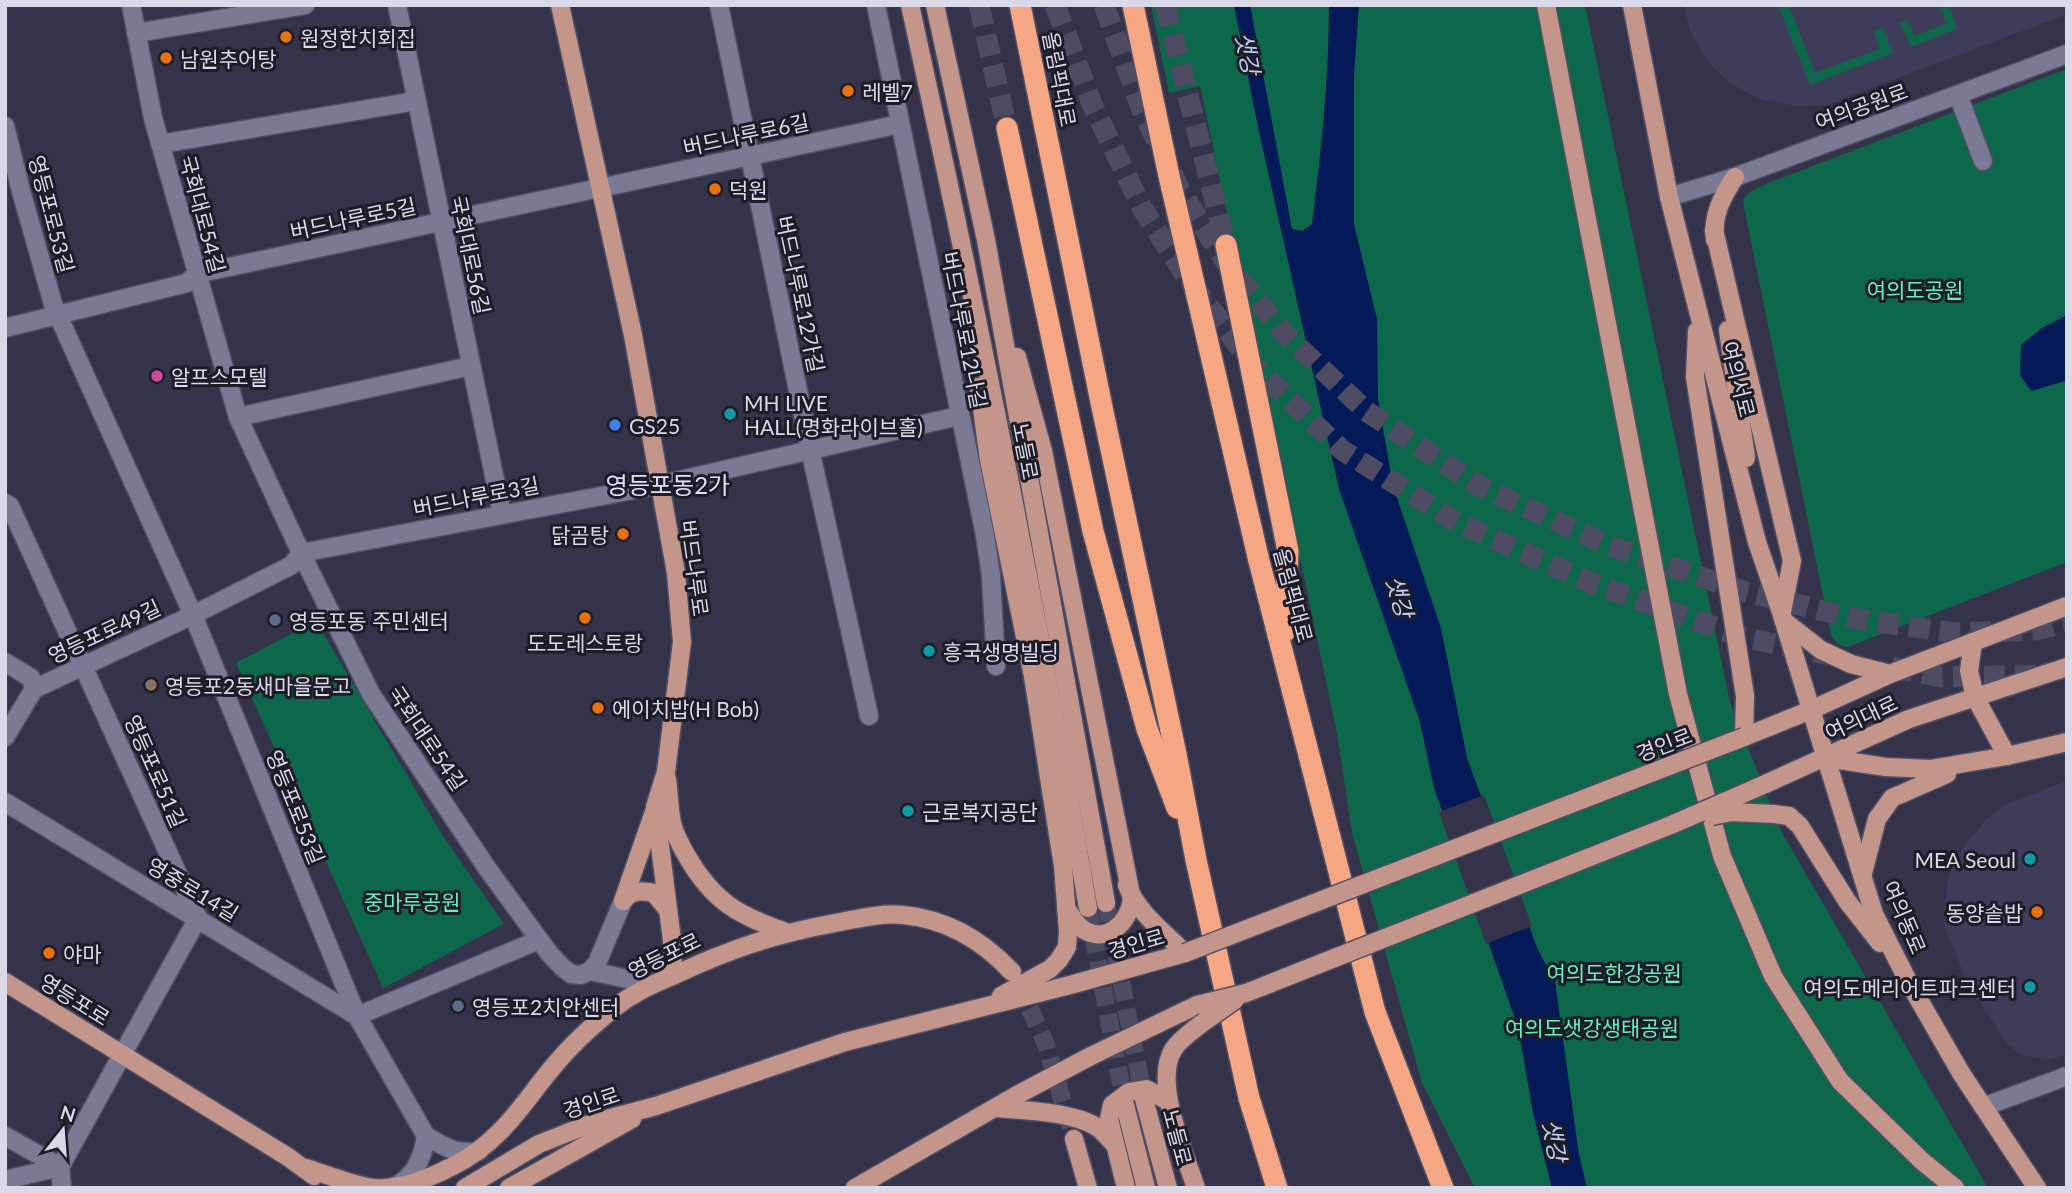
<svg xmlns="http://www.w3.org/2000/svg" width="2072" height="1193" viewBox="0 0 2072 1193" font-family="Lato,'Noto Sans KR',sans-serif">
<style>
.built{fill:#3e3c59}
.green{fill:#0d674a}
.water{fill:#041a58}
.pier{fill:#34334a}
.lines{fill:none;stroke-linecap:round;stroke-linejoin:round}
.major-tunnel{stroke:#4d4c62;stroke-width:18;stroke-dasharray:18 9;stroke-linecap:butt}
.highway-tunnel{stroke:#4d4c62;stroke-width:21;stroke-dasharray:21 10;stroke-linecap:butt}
.minor-casing{stroke:#514f64;stroke-width:21}
.major-casing{stroke:#514f64;stroke-width:21}
.highway-casing{stroke:#514f64;stroke-width:24}
.minor{stroke:#7a7a95;stroke-width:18}
.major{stroke:#c4958b;stroke-width:18}
.highway{stroke:#f5a784;stroke-width:21}
.major-bridge-casing{stroke:#514f64;stroke-width:21;stroke-linecap:butt}
.major-bridge{stroke:#c4958b;stroke-width:18}
.food-dot{fill:#e8710a;stroke:#1d1c27;stroke-width:2.5}
.hotel-dot{fill:#d1479c;stroke:#1d1c27;stroke-width:2.5}
.culture-dot{fill:#0f9aa8;stroke:#1d1c27;stroke-width:2.5}
.shop-dot{fill:#3f7fe0;stroke:#1d1c27;stroke-width:2.5}
.service-dot{fill:#5c6f8a;stroke:#1d1c27;stroke-width:2.5}
.education-dot{fill:#8d6e63;stroke:#1d1c27;stroke-width:2.5}
.labels{text-anchor:middle;dominant-baseline:central;stroke-width:6;stroke-linejoin:round;paint-order:stroke}
.poi-label{font-size:21px;fill:#d9d9e8;stroke:#1d1c27;text-anchor:start}
.street-label{font-size:21px;fill:#d9d9e8;stroke:#1d1c27}
.park-label{font-size:21px;fill:#64f1bb;stroke:#1d1c27}
.water-label{font-size:23px;font-style:italic;fill:#bbcff5;stroke:#1d1c27}
.quarter-label{font-size:24px;fill:#e0e0fe;stroke:#1d1c27}
</style>
<rect width="100%" height="100%" fill="#34334a"/>
<!-- built -->
<g class="built">
<path d="M1684,5H2067V14L1827,105L1796,106L1762,100L1743,91L1723,77L1713,67L1697,44L1690,30Z"/>
<path d="M2067,781V1054L2049,1060L2022,1055L2007,1044L1967,982L1943,922L1944,910L1948,879L1955,859L1985,820L2009,803Z"/>
</g>
<!-- green -->
<g class="green">
<path d="M1151,5H1585L1730,702L1781,831L1988,1188H1475L1422,1083L1352,833L1337,733L1200,86L1169,93Z"/>
<path d="M1778,5H1789L1815,73L1879,49L1874,32L1883,28L1893,53L1810,85Z"/>
<path d="M1948,5L1957,29L1911,47L1900,23L1907,20L1914,36L1947,23L1941,8Z"/>
<path d="M2067,69V562L1848,647C1839,646 1836,643 1831,635L1743,202C1746,191 1758,188 1768,183Z"/>
<path d="M316,621L441,833L504,924L383,988L236,663Z"/>
</g>
<!-- water -->
<g class="water">
<path d="M1234,5H1250L1292,229L1302,231L1312,224C1321,152 1329,78 1329,5H1359L1354,76V224L1377,319L1378,399L1393,486L1441,628L1467,758L1538,950L1555,981L1579,1155L1587,1188H1552L1533,1113L1518,1027L1434,788L1420,722L1339,489L1258,127Z"/>
<path d="M2067,315V376L2065,381L2031,391L2020,375L2021,345L2042,328Z"/>
</g>
<!-- pier -->
<path class="pier" d="M1484,795L1532,926L1486,944L1439,812Z"/>
<g class="lines">
<!-- major-tunnel -->
<g class="major-tunnel">
<path d="M1106,903L1144,1099"/>
<path d="M1088,908L1125,1105"/>
<path d="M1018,984L1046,1044L1074,1139"/>
</g>
<!-- highway-tunnel -->
<g class="highway-tunnel">
<path d="M979,5L1007,128"/>
<path d="M1055,5L1092,104L1142,208L1186,276L1253,365L1342,450L1456,522L1591,583L1745,638L1836,656"/>
<path d="M1104,5L1141,107L1158,144"/>
<path d="M1165,5L1226,245"/>
<path d="M1172,173L1180,190L1225,261L1284,333L1366,411L1479,486L1610,546L1746,592L1857,619L1956,633L2035,630L2067,623"/>
<path d="M1892,667L1941,677L2041,675"/>
</g>
<defs>
<g id="minor">
<path d="M131,5L153,118L238,417L301,553L371,694L487,868L549,953L562,967L571,974L581,975L590,971L597,963L623,901"/>
<path d="M397,5L502,514"/>
<path d="M719,5L810,449L869,716"/>
<path d="M876,5L985,535L991,576L996,666"/>
<path d="M136,33L305,5"/>
<path d="M1958,95L1983,161"/>
<path d="M5,126L21,191L53,304L193,615L357,1016L426,1136C423,1157 415,1178 393,1187"/>
<path d="M160,144L416,101"/>
<path d="M1669,197L1735,177L2067,54"/>
<path d="M5,328L187,283L196,274L900,124"/>
<path d="M238,417L471,366"/>
<path d="M5,503L10,506L198,918L60,1167"/>
<path d="M5,662L31,678L34,689"/>
<path d="M5,737L34,689L193,615L292,565L301,553L659,485L959,416"/>
<path d="M5,802L357,1016L539,940"/>
<path d="M590,971L628,979L645,987"/>
<path d="M1983,1107L2067,1076"/>
<path d="M5,1136L60,1167"/>
<path d="M426,1136C445,1147 456,1155 479,1151"/>
<path d="M60,1167L62,1188"/>
<path d="M5,1180L60,1167"/>
</g>
<g id="major">
<path d="M560,5L633,335L676,573L682,642L666,772L655,807L672,940L673,976"/>
<path d="M910,5C976,305 1037,606 1088,908"/>
<path d="M935,5L986,240L1106,903"/>
<path d="M1546,5L1678,694L1722,856L1773,976L1840,1081L1922,1161L1955,1188"/>
<path d="M1632,5L1669,197L1757,542L1781,612L1874,914L1907,979L1961,1073L2037,1188"/>
<path d="M1714,230L1792,561L1782,612"/>
<path d="M1715,240C1712,215 1722,197 1735,177"/>
<path d="M1728,330L1746,458"/>
<path d="M1697,331L1695,377L1745,696L1744,737L1811,710L1890,674L2067,606"/>
<path d="M1017,357L1043,451L1132,900C1128,922 1108,944 1084,930C1076,925 1071,915 1066,908"/>
<path d="M979,387L989,460L1033,676L1063,866L1068,931L1067,947L1059,960L1050,969L1001,996"/>
<path d="M1784,621L1821,650L1851,664L1890,674"/>
<path d="M1973,642L1969,671L1975,697L2007,756"/>
<path d="M1826,758L1886,767L1930,769L2007,756L2067,742"/>
<path d="M667,779C669,793 669,809 672,823C675,835 682,848 688,858C714,902 739,916 786,932"/>
<path d="M1763,785L1909,719L2067,667"/>
<path d="M1774,814L1789,816L1800,826L1847,901L1880,943"/>
<path d="M1863,873L1877,819L1892,798L1947,774"/>
<path d="M623,901L654,812"/>
<path d="M623,901C632,889 641,891 654,893L668,910"/>
<path d="M5,982L288,1157L314,1176"/>
<path d="M1144,1099L1168,1188"/>
<path d="M1125,1105L1146,1188"/>
<path d="M996,1108C1022,1110 1072,1112 1095,1126C1102,1130 1109,1139 1115,1145"/>
<path d="M1074,1139L1088,1188"/>
<path d="M306,1168C326,1174 346,1183 367,1187C395,1192 428,1179 453,1166C509,1138 527,1093 567,1051C581,1036 598,1021 614,1008C636,991 654,984 679,973C733,948 776,934 835,923C857,919 879,913 903,915C947,919 982,940 1012,972"/>
<path d="M465,1188L539,1144L592,1123L656,1106L845,1042L1070,985L1185,953C1165,933 1137,912 1127,885"/>
<path d="M509,1188L632,1119"/>
<path d="M855,1188L1017,1095L1091,1056L1197,1005"/>
<path d="M1126,1188L1109,1119L1112,1105L1129,1092L1146,1089L1168,1101"/>
<path d="M1196,1188C1185,1154 1153,1083 1173,1050C1180,1039 1191,1032 1201,1024"/>
</g>
<g id="highway">
<path d="M1020,5L1102,407L1176,754L1196,860L1249,1098L1277,1188"/>
<path d="M1133,5L1169,176L1259,561L1375,1012L1443,1188"/>
<path d="M1007,128L1093,531L1147,729L1177,808"/>
<path d="M1226,245L1288,551L1285,631"/>
</g>
</defs>
<!-- minor casing -->
<use href="#minor" class="minor-casing"/>
<!-- major casing -->
<use href="#major" class="major-casing"/>
<!-- highway casing -->
<use href="#highway" class="highway-casing"/>
<!-- minor -->
<use href="#minor" class="minor"/>
<!-- major -->
<use href="#major" class="major"/>
<!-- highway -->
<use href="#highway" class="highway"/>
<defs>
<g id="major-bridge">
<path d="M1712,816L1731,812L1774,814"/>
<path d="M1185,953L1744,737"/>
<path d="M1197,1005L1246,993L1671,825L1763,785"/>
<path d="M1201,1024L1235,1000"/>
</g>
</defs>
<!-- major-bridge casing -->
<use href="#major-bridge" class="major-bridge-casing"/>
<!-- major-bridge -->
<use href="#major-bridge" class="major-bridge"/>
</g>
<!-- markers -->
<g class="food-dot">
<circle cx="286" cy="37" r="7"/>
<circle cx="166" cy="58" r="7"/>
<circle cx="848" cy="91" r="7"/>
<circle cx="715" cy="189" r="7"/>
<circle cx="623" cy="534" r="7"/>
<circle cx="585" cy="618" r="7"/>
<circle cx="598" cy="708" r="7"/>
<circle cx="2037" cy="912" r="7"/>
<circle cx="49" cy="953" r="7"/>
</g>
<circle class="hotel-dot" cx="157" cy="376" r="7"/>
<g class="culture-dot">
<circle cx="730" cy="414" r="7"/>
<circle cx="929" cy="651" r="7"/>
<circle cx="908" cy="811" r="7"/>
<circle cx="2030" cy="859" r="7"/>
<circle cx="2030" cy="987" r="7"/>
</g>
<circle class="shop-dot" cx="615" cy="425" r="7"/>
<g class="service-dot">
<circle cx="275" cy="620" r="7"/>
<circle cx="458" cy="1006" r="7"/>
</g>
<circle class="education-dot" cx="151" cy="685" r="7"/>
<g class="labels">
<!-- poi labels -->
<g class="poi-label">
<text x="300" y="37">원정한치회집</text>
<text x="180" y="58">남원추어탕</text>
<text x="862" y="91">레벨7</text>
<text x="729" y="189">덕원</text>
<text x="171" y="376">알프스모텔</text>
<text x="744" y="402">MH LIVE<tspan x="744" dy="24">HALL(명화라이브홀)</tspan></text>
<text x="629" y="425">GS25</text>
<text x="609" y="534" text-anchor="end">닭곰탕</text>
<text x="289" y="620">영등포동 주민센터</text>
<text x="585" y="642" text-anchor="middle">도도레스토랑</text>
<text x="943" y="651">흥국생명빌딩</text>
<text x="165" y="685">영등포2동새마을문고</text>
<text x="612" y="708">에이치밥(H Bob)</text>
<text x="922" y="811">근로복지공단</text>
<text x="2016" y="859" text-anchor="end">MEA Seoul</text>
<text x="2023" y="912" text-anchor="end">동양솥밥</text>
<text x="63" y="953">야마</text>
<text x="2016" y="987" text-anchor="end">여의도메리어트파크센터</text>
<text x="472" y="1006">영등포2치안센터</text>
</g>
<!-- street labels -->
<g class="street-label">
<text transform="translate(1060 79) rotate(79)">올림픽대로</text>
<text transform="translate(1861 106) rotate(-20)">여의공원로</text>
<text transform="translate(746 134) rotate(-12)">버드나루로6길</text>
<text transform="translate(52 214) rotate(75)">영등포로53길</text>
<text transform="translate(203 214) rotate(75)">국회대로54길</text>
<text transform="translate(353 218) rotate(-12)">버드나루로5길</text>
<text transform="translate(471 255) rotate(78)">국회대로56길</text>
<text transform="translate(801 294) rotate(78)">버드나루로12가길</text>
<text transform="translate(965 330) rotate(79)">버드나루로12나길</text>
<text transform="translate(1739 379) rotate(76)">여의서로</text>
<text transform="translate(1026 451) rotate(79)">노들로</text>
<text transform="translate(476 496) rotate(-11)">버드나루로3길</text>
<text transform="translate(695 568) rotate(82)">버드나루로</text>
<text transform="translate(1294 595) rotate(75)">올림픽대로</text>
<text transform="translate(104 631) rotate(-25)">영등포로49길</text>
<text transform="translate(1861 717) rotate(-25)">여의대로</text>
<text transform="translate(428 738) rotate(56)">국회대로54길</text>
<text transform="translate(1664 744) rotate(-21)">경인로</text>
<text transform="translate(156 771) rotate(66)">영등포로51길</text>
<text transform="translate(296 807) rotate(68)">영등포로53길</text>
<text transform="translate(193 889) rotate(31)">영중로14길</text>
<text transform="translate(1905 917) rotate(67)">여의동로</text>
<text transform="translate(1136 943) rotate(-16)">경인로</text>
<text transform="translate(664 955) rotate(-26)">영등포로</text>
<text transform="translate(75 999) rotate(32)">영등포로</text>
<text transform="translate(591 1102) rotate(-18)">경인로</text>
<text transform="translate(1178 1137) rotate(75)">노들로</text>
</g>
<!-- park labels -->
<g class="park-label">
<text x="1915" y="289">여의도공원</text>
<text x="412" y="901">중마루공원</text>
<text x="1614" y="972">여의도한강공원</text>
<text x="1592" y="1027">여의도샛강생태공원</text>
</g>
<!-- water labels -->
<g class="water-label">
<text transform="translate(1248 53) rotate(79)">샛강</text>
<text transform="translate(1400 596) rotate(74)">샛강</text>
<text transform="translate(1555 1140) rotate(80)">샛강</text>
</g>
<!-- quarter labels -->
<g class="quarter-label">
<text x="668" y="484">영등포동2가</text>
</g>
</g>
<!-- border -->
<rect width="2072" height="1193" fill="none" stroke="#d9d9e8" stroke-width="14"/>
<!-- north arrow -->
<g transform="translate(63 1130) rotate(17)" stroke="#1d1c27" stroke-width="5" paint-order="stroke">
<path d="M0-5L12 26L0 18L-12 26Z" fill="#d9d9e8"/>
<text y="-10" font-size="19" font-weight="bold" text-anchor="middle" fill="#d9d9e8">N</text>
</g>
</svg>
